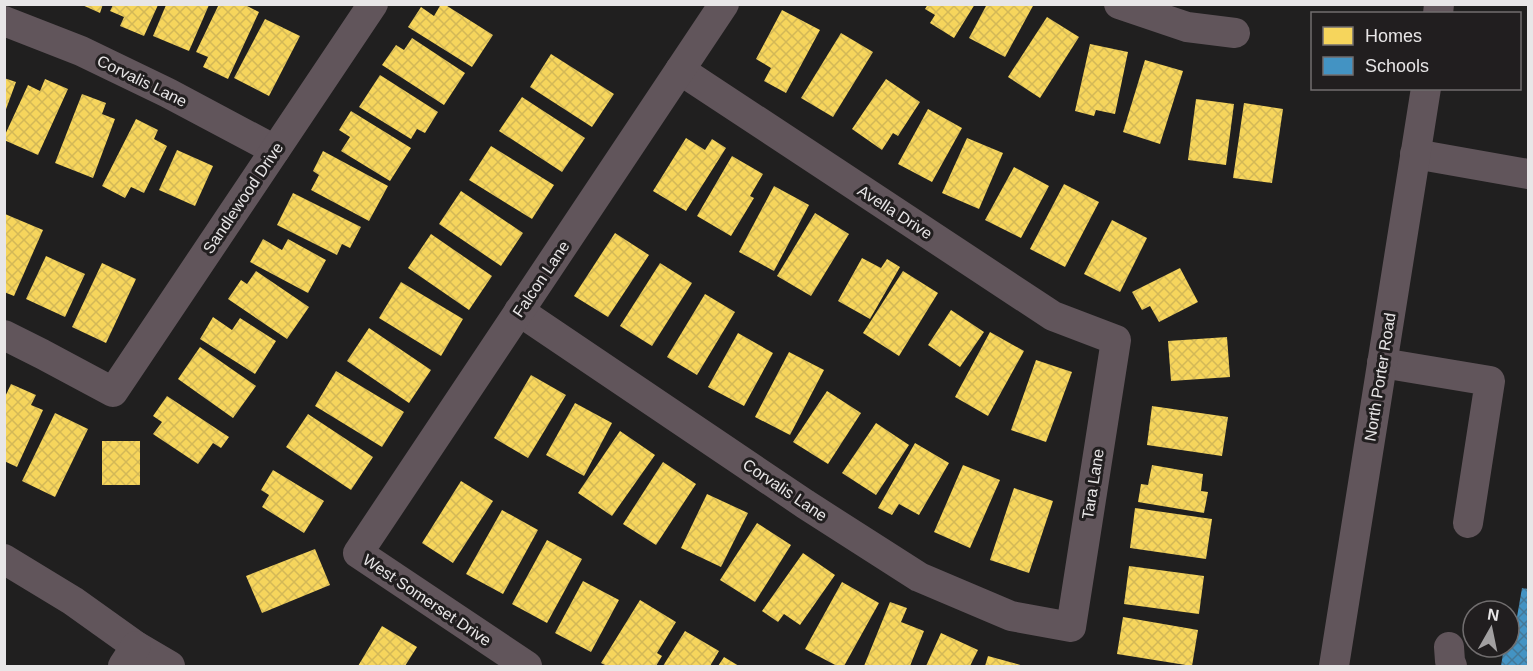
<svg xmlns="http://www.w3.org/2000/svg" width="1533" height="671" viewBox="0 0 1533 671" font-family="Arial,sans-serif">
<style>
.homes{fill:url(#homes-cross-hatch)}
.schools{fill:url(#schools-cross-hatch)}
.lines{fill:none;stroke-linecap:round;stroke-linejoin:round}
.minor{stroke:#61555b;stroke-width:30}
.labels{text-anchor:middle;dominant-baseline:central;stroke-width:6;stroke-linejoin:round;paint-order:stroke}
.street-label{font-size:16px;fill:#e8e6e7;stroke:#211e1f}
</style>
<defs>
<pattern id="homes-cross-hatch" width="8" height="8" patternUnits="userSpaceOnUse" patternTransform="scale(1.5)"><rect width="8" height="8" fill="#f6d55c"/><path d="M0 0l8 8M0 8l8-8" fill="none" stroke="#d3b857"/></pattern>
<pattern id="schools-cross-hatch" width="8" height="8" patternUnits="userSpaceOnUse" patternTransform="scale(1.5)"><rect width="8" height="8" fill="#4393c3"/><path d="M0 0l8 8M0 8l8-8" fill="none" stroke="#447897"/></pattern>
</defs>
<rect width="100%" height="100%" fill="#201f1f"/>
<!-- homes -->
<g class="homes">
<path d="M80,4H103L100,13Z"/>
<path d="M219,4H243L259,12L228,79L203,67L208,57L196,52Z"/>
<path d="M441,4H444L493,35L472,67L408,27L421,7L434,16Z"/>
<path d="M928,4H975L954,38L930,23L935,15L925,9Z"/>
<path d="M987,4H1034L1005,57L969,38Z"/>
<path d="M113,5H158L144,36L120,26L124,17L110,11Z"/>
<path d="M166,5H209L189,51L153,36Z"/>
<path d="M782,10L820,30L786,93L764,81L771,68L756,59Z"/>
<path d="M1047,17L1079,37L1040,98L1008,77Z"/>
<path d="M265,19L300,36L269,96L234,78Z"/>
<path d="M841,33L873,52L833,117L801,98Z"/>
<path d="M412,38L465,73L444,105L382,65L396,45L404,50Z"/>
<path d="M1090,44L1128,52L1115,114L1096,110L1094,116L1075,111Z"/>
<path d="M551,54L614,94L592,127L530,87Z"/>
<path d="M1145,60L1183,71L1160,144L1123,132Z"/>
<path d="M380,75L438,112L425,133L417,129L411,139L359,107Z"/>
<path d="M4,78L16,82L5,112H4Z"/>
<path d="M45,79L68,89L38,155L4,140V137L28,85L40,91Z"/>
<path d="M886,79L920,102L898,136L893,133L882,150L852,129Z"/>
<path d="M82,94L106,103L102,114L115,119L93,178L55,163Z"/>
<path d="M522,97L585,138L562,172L499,131Z"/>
<path d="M1196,99L1234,104L1226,165L1188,160Z"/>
<path d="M1244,103L1283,109L1272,183L1233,178Z"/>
<path d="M928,109L962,128L932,182L898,164Z"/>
<path d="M351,111L411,148L390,181L341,151L350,137L339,130Z"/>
<path d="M136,119L158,130L154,139L167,146L144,193L131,187L125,198L102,186Z"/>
<path d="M686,138L705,150L712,139L726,148L686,211L653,191Z"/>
<path d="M967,138L1003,153L979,209L942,193Z"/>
<path d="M491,146L554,185L532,219L469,180Z"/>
<path d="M177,150L213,166L195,206L159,190Z"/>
<path d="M323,151L388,186L369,221L311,190L319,175L313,171Z"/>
<path d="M732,156L763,174L750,196L754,198L731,236L697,216Z"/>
<path d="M1014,167L1049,186L1021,238L985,220Z"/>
<path d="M1064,184L1099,202L1065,267L1030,249Z"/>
<path d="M774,186L809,205L774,271L739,252Z"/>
<path d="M461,191L523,233L501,266L439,224Z"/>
<path d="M293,193L361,227L350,248L342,244L337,255L277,225Z"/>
<path d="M815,213L849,234L811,296L777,276Z"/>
<path d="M5,214L43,230L14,296L4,292Z"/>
<path d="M1112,220L1147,238L1120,292L1084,274Z"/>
<path d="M615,233L649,255L608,317L574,296Z"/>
<path d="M431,234L492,276L469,310L408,268Z"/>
<path d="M263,239L282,250L288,239L326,260L308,293L250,262Z"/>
<path d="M46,256L85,274L65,317L26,299Z"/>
<path d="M862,258L881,268L887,259L900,267L870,319L838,301Z"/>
<path d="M102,263L136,279L106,343L72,327Z"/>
<path d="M660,263L692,283L652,346L620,326Z"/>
<path d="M1180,268L1198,302L1159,322L1150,306L1142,310L1132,292Z"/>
<path d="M256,271L309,307L287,339L228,299L241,280L247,284Z"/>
<path d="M903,271L938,293L899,356L863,333Z"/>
<path d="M401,282L463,319L441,356L379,318Z"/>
<path d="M705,294L735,312L697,375L667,357Z"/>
<path d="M951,310L984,332L960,367L928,345Z"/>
<path d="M213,317L232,330L240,318L276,341L255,374L200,339Z"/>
<path d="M369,328L431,370L409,403L347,361Z"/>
<path d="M990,332L1024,351L988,416L955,397Z"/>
<path d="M738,333L773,353L744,406L708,387Z"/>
<path d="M1227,337L1230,377L1171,381L1168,341Z"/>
<path d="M200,347L256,386L233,418L178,379Z"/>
<path d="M789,352L824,370L790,435L755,417Z"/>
<path d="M1036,360L1072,372L1046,442L1011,430Z"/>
<path d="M336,371L404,412L382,447L315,406Z"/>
<path d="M531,375L566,395L528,458L494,438Z"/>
<path d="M11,384L36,395L31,405L43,410L17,467L4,461V399Z"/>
<path d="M827,391L861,413L828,464L793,442Z"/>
<path d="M167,396L229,437L221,448L213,443L198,464L153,434L162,422L153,416Z"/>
<path d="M575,403L612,423L584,476L546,455Z"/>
<path d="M1152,406L1228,417L1222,456L1147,445Z"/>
<path d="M55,413L88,429L55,497L22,481Z"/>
<path d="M308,414L373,457L351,490L286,447Z"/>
<path d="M876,423L909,445L876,495L842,473Z"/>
<path d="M620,431L655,455L612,516L578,493Z"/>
<rect x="102" y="441" width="38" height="44"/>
<path d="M915,443L949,463L919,515L899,504L892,515L878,508Z"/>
<path d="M663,462L696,484L656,545L623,524Z"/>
<path d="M963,465L1000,480L970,548L934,532Z"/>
<path d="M1152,465L1203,474L1201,491L1208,492L1204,513L1138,502L1141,484L1148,485Z"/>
<path d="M273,470L324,501L304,533L262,507L269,495L261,490Z"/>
<path d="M461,481L493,501L453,563L422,543Z"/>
<path d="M1014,488L1053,501L1029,573L990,560Z"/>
<path d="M707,494L748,513L721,567L681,548Z"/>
<path d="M1135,508L1212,519L1206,559L1130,548Z"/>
<path d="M502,510L538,530L503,594L466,574Z"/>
<path d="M757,523L791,545L755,602L720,580Z"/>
<path d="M547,540L582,559L547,623L512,604Z"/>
<path d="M315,549L330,585L262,613L246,576Z"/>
<path d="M803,553L835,575L800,625L784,614L778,622L762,611Z"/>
<path d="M1129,566L1204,576L1199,614L1124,604Z"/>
<path d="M583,581L619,600L591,652L555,633Z"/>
<path d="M842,582L879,603L844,666H837L805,649Z"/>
<path d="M640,600L676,622L657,653L662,656L656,666H607L601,663Z"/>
<path d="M890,602L907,608L901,622L924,631L910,666H864Z"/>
<path d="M1123,617L1198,630L1192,666L1117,654Z"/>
<path d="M382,626L417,647L405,666H358Z"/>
<path d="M685,631L719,651L710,666H663Z"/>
<path d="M941,633L978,650L970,666H926Z"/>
<path d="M988,656L1024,666H985Z"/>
<path d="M724,657L739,666H718Z"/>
</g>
<!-- schools -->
<path class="schools" d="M1522,588L1528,589V666H1501L1504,647H1509V639L1513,640Z"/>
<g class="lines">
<!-- minor -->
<g class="minor">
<path d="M1119,4L1187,27L1235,33"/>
<path d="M1438,14L1439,4"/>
<path d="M4,21L81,51L168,93L275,150"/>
<path d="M1415,154L1528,174"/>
<path d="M519,311L805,504L919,577L1011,616L1071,627L1116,340L1053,316L680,70"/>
<path d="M4,335L42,354L113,392L373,4"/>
<path d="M1382,363L1490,381L1468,523"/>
<path d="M4,559L73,601L136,646L170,666"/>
<path d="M1449,647L1450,661L1452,666"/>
<path d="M123,666L136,646"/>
<path d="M527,666L358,553L724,4"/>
<path d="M1334,666L1426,88"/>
</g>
</g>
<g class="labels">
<!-- street labels -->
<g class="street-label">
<text transform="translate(142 81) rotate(26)">Corvalis Lane</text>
<text transform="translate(243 198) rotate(-56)">Sandlewood Drive</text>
<text transform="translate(895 212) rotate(33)">Avella Drive</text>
<text transform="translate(541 279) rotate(-56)">Falcon Lane</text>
<text transform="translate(1380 377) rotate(-81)">North Porter Road</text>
<text transform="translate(1093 484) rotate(-81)">Tara Lane</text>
<text transform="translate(785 490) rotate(34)">Corvalis Lane</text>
<text transform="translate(427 600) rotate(34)">West Somerset Drive</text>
</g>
</g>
<!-- border -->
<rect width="1533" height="671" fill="none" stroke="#e8e6e7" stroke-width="12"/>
<!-- legend -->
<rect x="1311" y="12" width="210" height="78" fill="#211e1f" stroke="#716e6f" stroke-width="1.5"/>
<rect x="1323" y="27" width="30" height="18" fill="#f6d55c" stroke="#716e6f" stroke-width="1.5"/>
<text x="1365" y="42" font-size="18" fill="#e8e6e7">Homes</text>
<rect x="1323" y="57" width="30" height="18" fill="#4393c3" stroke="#716e6f" stroke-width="1.5"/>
<text x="1365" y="72" font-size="18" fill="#e8e6e7">Schools</text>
<!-- north arrow -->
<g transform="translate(1491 629) rotate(9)"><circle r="28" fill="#211e1f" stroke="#716e6f" stroke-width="1.5"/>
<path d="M0-4.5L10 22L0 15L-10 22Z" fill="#a2a0a1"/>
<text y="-9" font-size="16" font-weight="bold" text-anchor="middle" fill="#e8e6e7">N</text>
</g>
</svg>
